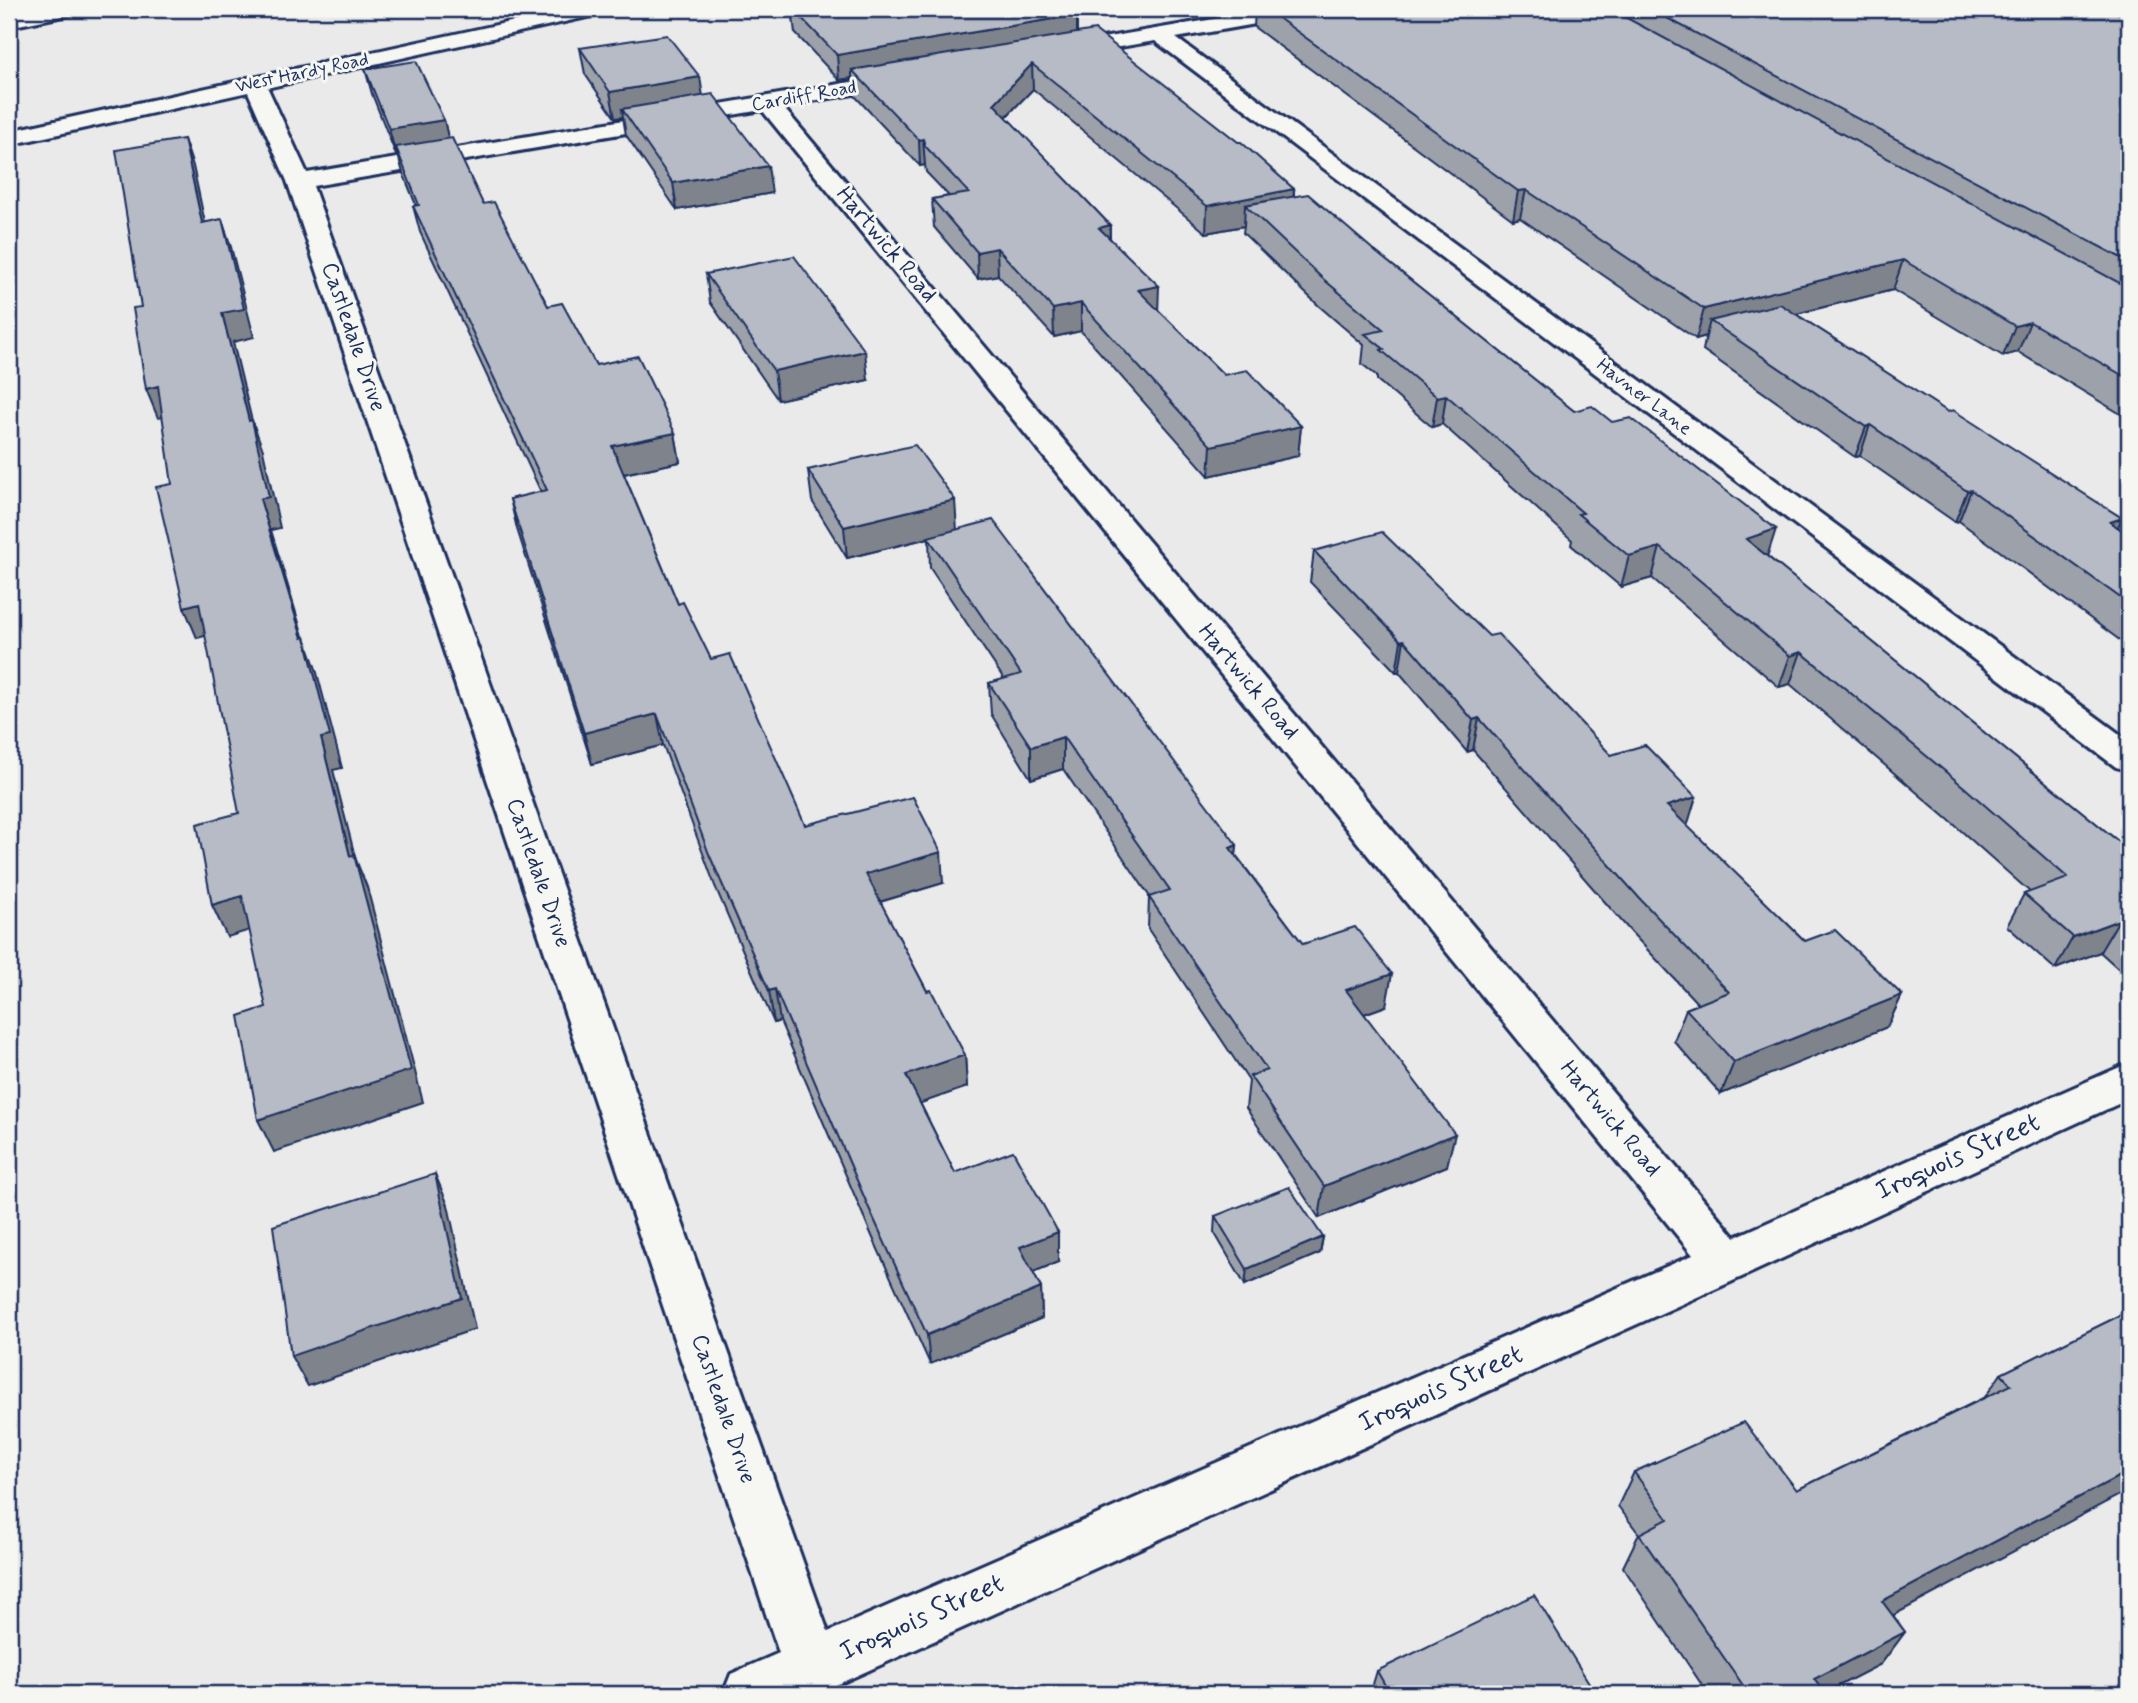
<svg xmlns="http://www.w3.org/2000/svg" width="2138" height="1703" viewBox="0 0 2138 1703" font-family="Mynerve,sans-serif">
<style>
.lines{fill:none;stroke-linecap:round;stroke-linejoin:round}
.minor-casing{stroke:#1b2f5e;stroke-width:6}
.major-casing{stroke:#1b2f5e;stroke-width:6}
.highway-casing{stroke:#1b2f5e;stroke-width:6}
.minor{fill:#f6f6f2;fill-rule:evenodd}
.major{fill:#f6f6f2;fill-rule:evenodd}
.highway{fill:#f6f6f2;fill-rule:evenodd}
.wall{fill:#9da1aa;stroke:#1b2f5e;stroke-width:2}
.shaded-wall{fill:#7f838b;stroke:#1b2f5e;stroke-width:2}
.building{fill:#b6bbc6;stroke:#1b2f5e;stroke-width:2}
.labels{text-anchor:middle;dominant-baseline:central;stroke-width:6;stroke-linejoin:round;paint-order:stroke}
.far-street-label{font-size:19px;fill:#1b2f5e;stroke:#f6f6f2}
.street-label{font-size:23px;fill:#1b2f5e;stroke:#f6f6f2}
.near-street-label{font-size:28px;fill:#1b2f5e;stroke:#f6f6f2}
</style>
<rect width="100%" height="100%" fill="#e9eae9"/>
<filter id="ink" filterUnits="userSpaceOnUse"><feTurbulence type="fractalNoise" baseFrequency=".0143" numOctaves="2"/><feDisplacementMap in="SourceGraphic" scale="14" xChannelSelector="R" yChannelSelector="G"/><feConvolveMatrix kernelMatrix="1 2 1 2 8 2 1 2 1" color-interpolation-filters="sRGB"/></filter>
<g filter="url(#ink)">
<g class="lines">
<defs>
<g id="minor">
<path d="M1273,9H1317L1314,13L1307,15L1176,38L2129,741V771L2116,767L1155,41L1061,57L1054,55L1051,51L1054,47L1061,45Z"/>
<path d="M905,73L913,74L916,79L913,84L782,106L1735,1237L2129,1063V1099L1744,1276L816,1694H723L731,1674L779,1653L287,181L244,83L247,78H263L307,173ZM762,110L1693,1255L828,1632L313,186Z"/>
</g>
<path id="major" d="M570,9H606L603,13L596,15L9,145V131Z"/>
<path id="highway" d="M41,9H81L78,13L9,27V15Z"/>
</defs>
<!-- minor casing -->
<use href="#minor" class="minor-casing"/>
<!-- major casing -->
<use href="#major" class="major-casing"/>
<!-- highway casing -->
<use href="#highway" class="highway-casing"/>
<!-- minor -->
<use href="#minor" class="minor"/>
<!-- major -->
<use href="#major" class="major"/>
<!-- highway -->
<use href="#highway" class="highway"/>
</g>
<!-- wall -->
<g class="wall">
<path d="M792,9L1077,33L1294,189V196L1377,253L1574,411L1767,556L2129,850V966L2120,970L2100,952L2055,969L2007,926L2024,894L2030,892L1949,820L1790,684L1779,687L1652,578L1621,587L1571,545L1572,540L1442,424L1432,427L1377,380V376L1362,364L1364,345L1319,306L1243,233L1244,226L1206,233L1033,89L1006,117L1110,225V238L1158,310L1224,375L1301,426L1298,456L1209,476L1081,331L1054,337L998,275L978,279L934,227L932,199L949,196L926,172L925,165L920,166L854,95L852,78L839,80L795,33Z"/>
<path d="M1228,9H2129V419L2018,352L2003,356L1893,290L1796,314L1948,412L2122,518L2118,527L2129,535V650L2128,649L2129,647L1959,521L1955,522L1860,456L1855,457L1703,350L1706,336L1696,339L1520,218L1513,220L1254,27L1255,9L1234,13Z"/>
<path d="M580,48L703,95L772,193L677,210L626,135L623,117L615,118L585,74Z"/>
<path d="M365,69L444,120L448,138L483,204L548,306L596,365L675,433L680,462L624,474L678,604L711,659L805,825L943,883L880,902L927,991L965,1055L967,1087L920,1103L955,1173L1058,1262L1033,1272L1041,1288L1042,1318L930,1364L872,1236L780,1021L774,1023L715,886L663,745L592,764L517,529L510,499L541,492L420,232L413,206L416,205L403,173L398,155H396L372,94Z"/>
<path d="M706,274L868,380L778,400L710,302Z"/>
<path d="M808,470L957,530L1237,845L1236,855L1303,944L1386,1006L1364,1014L1447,1166L1319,1218L1246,1108L1249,1081L1148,929L1149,897H1150L1063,769L1031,779L991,714L989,683L1004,679L930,568L929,538L847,558L812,501Z"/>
<path d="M1314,551L1611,755L1687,826L1805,941L1902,995L1887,1027L1721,1094L1674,1041L1686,1009L1698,1004L1631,932L1473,750L1467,752L1399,672H1396L1310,582Z"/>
<path d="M1215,1216L1323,1237L1320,1253L1245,1285L1214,1232Z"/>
<path d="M2129,1311L1893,1615L1905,1632L1881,1664L1824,1693L1825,1694H1708L1623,1567L1639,1534L1618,1506L1634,1472L1797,1490L1985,1397L2001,1374Z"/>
<path d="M1377,1671L1596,1694H1370Z"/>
</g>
<!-- shaded-wall -->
<g class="shaded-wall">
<path d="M1235,9H1255L1234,13Z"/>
<path d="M1077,15V40L852,70V78L839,80L837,55Z"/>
<path d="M1032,64L1033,89L994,129V104Z"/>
<path d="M700,77L704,103L622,109L623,117L615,118L610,92Z"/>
<path d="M444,120L450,146L396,147L398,155H396L389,129Z"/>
<path d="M184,139L193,166L211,251L202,223Z"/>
<path d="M923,139L925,165L920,166L919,140Z"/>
<path d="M768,166L772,193L677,210L673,183Z"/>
<path d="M1294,189L1292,216L1245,205L1244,226L1206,233L1207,206Z"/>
<path d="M1526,190L1520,218L1513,220L1518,191Z"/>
<path d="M222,219L231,247L254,337L233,342L252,421V420L263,450L280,528L271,530L310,659L305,637L316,669L342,768L333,770L363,888L350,856L321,738L302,638L260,499L249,421L222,313Z"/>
<path d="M1110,225L1109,253L1099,228Z"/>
<path d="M997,248L998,275L978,279L977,252Z"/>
<path d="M1903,260L1893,290L1726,331L1710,321L1706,336L1696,339L1704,309Z"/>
<path d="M1159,286L1158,314L1138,290Z"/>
<path d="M1081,303V331L1054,337L1053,309Z"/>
<path d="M2030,322L2018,352L2003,356L2015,326Z"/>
<path d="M865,351L868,380L778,400L774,371Z"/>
<path d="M158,386L170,416L158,418L146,389Z"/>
<path d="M1446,395L1442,424L1432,427L1437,397Z"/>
<path d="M1870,425L1860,456L1855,457L1866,427Z"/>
<path d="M1301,426L1298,456L1209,476L1211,446Z"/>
<path d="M675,433L680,462L618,475L612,446Z"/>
<path d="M1971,490L1959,521L1955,522L1967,491Z"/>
<path d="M955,500L957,531L847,558L844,527Z"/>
<path d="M2122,518L2108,549L2110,522Z"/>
<path d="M1776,529L1766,560L1746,539Z"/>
<path d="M1660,547L1652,578L1621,587L1629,556Z"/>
<path d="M199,603L212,634L197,638L184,607Z"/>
<path d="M1404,640L1399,672H1396L1401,641Z"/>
<path d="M1801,652L1790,684L1779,687L1790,656Z"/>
<path d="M657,714L663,745L592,764L584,733Z"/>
<path d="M1479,718L1473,750L1467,752L1473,720Z"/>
<path d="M1063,737V769L1031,779V747Z"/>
<path d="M1696,797L1686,830L1667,806Z"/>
<path d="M1237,845L1234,878L1230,848Z"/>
<path d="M941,852L943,883L869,905L866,874Z"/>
<path d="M354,855L367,887L423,1102L274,1152L258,1120Z"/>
<path d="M242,896L257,928L227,937L212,905Z"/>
<path d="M2119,920L2100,952L2055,969L2073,937Z"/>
<path d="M2129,954V966L2120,970Z"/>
<path d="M1392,974L1386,1006L1341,1022L1346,990Z"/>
<path d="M775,989L780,1021L774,1023L769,991Z"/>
<path d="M1902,995L1887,1027L1721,1094L1734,1062Z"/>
<path d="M965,1055L967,1087L910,1107L906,1075Z"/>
<path d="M1455,1134L1447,1166L1319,1218L1324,1186Z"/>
<path d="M435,1174L448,1205L475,1329L308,1386L291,1356Z"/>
<path d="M1058,1232V1262L1021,1277L1020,1247Z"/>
<path d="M1323,1237L1320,1253L1245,1285L1247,1269Z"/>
<path d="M1041,1288L1042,1318L930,1364L927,1335Z"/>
<path d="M2129,1471V1490L1858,1634L1882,1601Z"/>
<path d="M1905,1632L1881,1664L1823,1694L1814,1679Z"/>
</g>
<!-- building -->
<g class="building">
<path d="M793,9H1069L1077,15L837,55Z"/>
<path d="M1266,9H1610L2129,288V379L2030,322L2015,326L1903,260L1704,309L1526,190L1518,191Z"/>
<path d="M1650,9H2108L2129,17V262Z"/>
<path d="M1095,30L1238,142H1241L1294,189L1207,206L1032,64L994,104L1110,225L1099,228L1159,286L1138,290L1224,375L1247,370L1301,426L1211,446L1081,303L1053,309L997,248L977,252L932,199L969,193L925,146L923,139L919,140L852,70Z"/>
<path d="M667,35L700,77L610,92L580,48Z"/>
<path d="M416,61L444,120L389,129L365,69Z"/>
<path d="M713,94L768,166L673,183L622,109Z"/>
<path d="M452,138L483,204L494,202L548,306L562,303L596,365L638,356L675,433L612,446L678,604L683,602L711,659L730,654L805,825L913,797L941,852L866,874L927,991L931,990L965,1055L906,1075L955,1173L1013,1151L1058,1232L1020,1247L1041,1288L927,1335L868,1206L775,989L769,991L709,854L657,714L584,733L510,499L547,490L413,206L419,205L396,147Z"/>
<path d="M184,139L202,223L222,219L244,309L222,313L249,421L252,420L269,497L260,499L302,638L305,637L330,736L321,738L350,856L354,855L411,1070L258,1120L239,1016L266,1007L242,896L212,905L197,824L239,813L199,603L184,607L156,487L172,484L158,386L146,389L133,308L141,307L116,150Z"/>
<path d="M1308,194L1377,253L1574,411L1592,406L1612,422L1631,418L1776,529L1746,539L2129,850V928L2119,920L2073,937L2024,894L2068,878L1964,787L1801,652L1790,656L1660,547L1629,556L1578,514L1583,513L1446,395L1437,397L1381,350L1384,349L1365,334L1384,330L1322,278L1245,205Z"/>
<path d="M794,256L865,351L774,371L706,274Z"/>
<path d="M1780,304L1948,412L1953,410L2122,518L2110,522L2129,535V604L1971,490L1967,491L1870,425L1866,427L1710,321Z"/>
<path d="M915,445L955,500L844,527L808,470Z"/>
<path d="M993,520L1237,845L1230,848L1303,944L1355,927L1392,974L1346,990L1455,1134L1324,1186L1250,1076L1267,1070L1149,897L1170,890L1063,737L1031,747L989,683L1021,674L928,537Z"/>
<path d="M1382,532L1489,636L1498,634L1611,755L1645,745L1696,797L1667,806L1805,941L1835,930L1902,995L1734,1062L1686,1009L1729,992L1641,900L1479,718L1473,720L1404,640L1401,641L1314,551Z"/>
<path d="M435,1174L462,1298L291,1356L273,1226Z"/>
<path d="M1289,1187L1323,1237L1247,1269L1215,1216Z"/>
<path d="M2129,1311V1471L1882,1601L1905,1632L1814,1679L1825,1694H1749L1639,1534L1668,1519L1634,1472L1744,1422L1797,1490L2011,1385L2001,1374Z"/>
<path d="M1534,1595L1596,1694H1390L1377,1671Z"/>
</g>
</g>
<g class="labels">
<!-- far-street labels -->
<g class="far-street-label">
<text transform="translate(302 73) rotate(-12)">West Hardy Road</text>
<text transform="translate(804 96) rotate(-10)">Cardiff Road</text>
<text transform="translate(1644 397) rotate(37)">Havner Lane</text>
</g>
<!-- street labels -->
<g class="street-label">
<text transform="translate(886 245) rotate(50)">Hartwick Road</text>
<text transform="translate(353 337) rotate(71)">Castledale Drive</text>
<text transform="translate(1248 682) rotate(50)">Hartwick Road</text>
<text transform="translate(538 873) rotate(71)">Castledale Drive</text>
<text transform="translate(1610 1119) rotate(50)">Hartwick Road</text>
<text transform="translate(723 1409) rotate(71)">Castledale Drive</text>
</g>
<!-- near-street labels -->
<g class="near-street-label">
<text transform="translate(1958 1157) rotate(-24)">Iroquois Street</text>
<text transform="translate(1441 1389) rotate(-24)">Iroquois Street</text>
<text transform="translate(922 1618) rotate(-24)">Iroquois Street</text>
</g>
</g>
<!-- margin -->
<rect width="2138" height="1703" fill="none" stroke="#f6f6f2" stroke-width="35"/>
<rect x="18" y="18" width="2103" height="1668" fill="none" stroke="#1b2f5e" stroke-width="2.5" filter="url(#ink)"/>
</svg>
